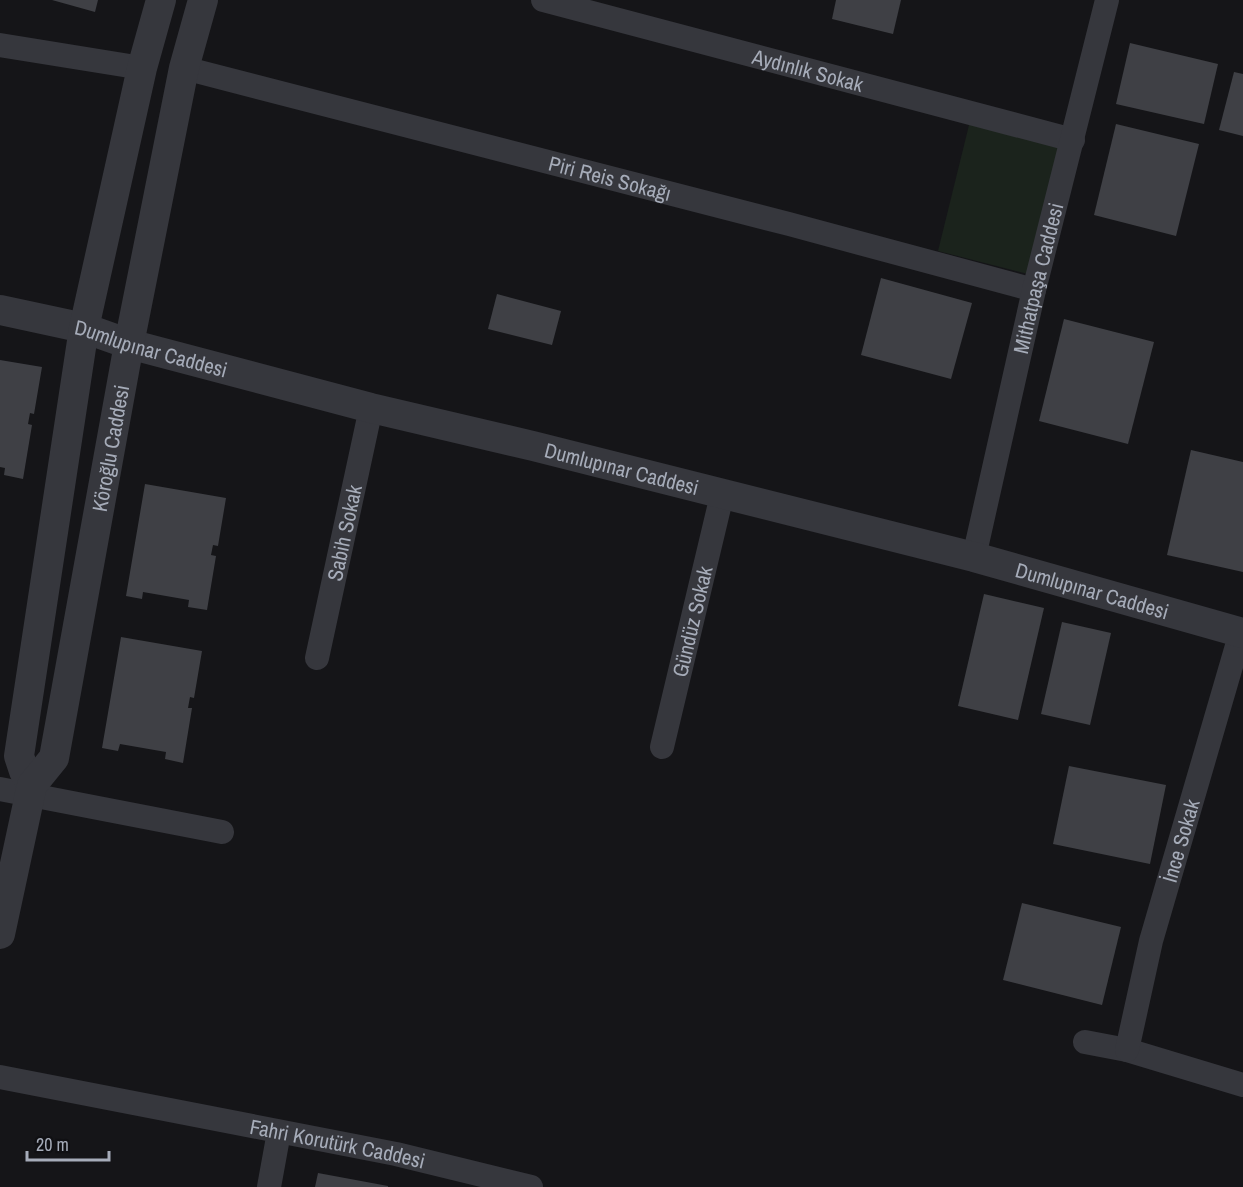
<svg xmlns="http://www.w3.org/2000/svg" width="1243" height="1187" viewBox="0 0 1243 1187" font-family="'Archivo Narrow',sans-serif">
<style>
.green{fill:#1b231c}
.building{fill:#3f4045}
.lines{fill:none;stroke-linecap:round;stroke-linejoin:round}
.minor{stroke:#36373d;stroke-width:24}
.tertiary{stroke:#36373d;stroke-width:30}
.labels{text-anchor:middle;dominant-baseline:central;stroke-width:6;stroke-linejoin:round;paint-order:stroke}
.street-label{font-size:21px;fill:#a6acb9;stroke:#101013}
</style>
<rect width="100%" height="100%" fill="#151518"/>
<!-- green -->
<path class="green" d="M970,121L1060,144L1028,274L938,251Z"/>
<!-- building -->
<g class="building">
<path d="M52,0H98L95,12Z"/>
<path d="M836,0H901L893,34L832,19Z"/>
<path d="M1130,43L1218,64L1204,124L1116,104Z"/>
<path d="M1234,72L1243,74V136L1219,130Z"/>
<path d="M1116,124L1199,144L1176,236L1094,215Z"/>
<path d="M881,278L972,303L951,379L861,355Z"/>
<path d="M497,294L561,311L552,345L488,329Z"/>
<path d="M1064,319L1154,342L1128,444L1039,421Z"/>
<path d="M0,360L42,367L34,414L30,413L28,424L32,425L23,479L4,475L5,468L0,467Z"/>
<path d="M1191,450L1243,462V572L1167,555Z"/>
<path d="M145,484L226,498L218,546L213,545L211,555L216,556L207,610L188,607L189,600L143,592L142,599L126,596Z"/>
<path d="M984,594L1044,608L1018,720L958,706Z"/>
<path d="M1062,622L1111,633L1090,725L1041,714Z"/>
<path d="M121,637L202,651L194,698L190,697L188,708H192L183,763L165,759L166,752L120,744L118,751L102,748Z"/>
<path d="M1069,766L1166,785L1150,864L1053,844Z"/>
<path d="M1022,903L1121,927L1102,1005L1003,980Z"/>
<path d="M318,1173L388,1186V1187H315Z"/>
</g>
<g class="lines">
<!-- minor -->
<g class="minor">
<path id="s1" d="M543,0L1073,140"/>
<path d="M0,45L142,68"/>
<path id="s2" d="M184,68L789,224L1034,290"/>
<path id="s3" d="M974,557L1034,290L1107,0"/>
<path id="s4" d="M317,658L371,408"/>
<path id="s5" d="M662,747L722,495"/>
<path d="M0,789L222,832"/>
<path d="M1085,1042L1127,1050L1243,1085"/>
<path id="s6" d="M1127,1050L1151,941L1241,632"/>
<path id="s7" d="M0,1077L396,1154L531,1187"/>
<path d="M269,1187L279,1132"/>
</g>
<!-- tertiary -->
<g class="tertiary">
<path id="s8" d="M0,310L84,328L129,344L371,408L533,446L974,557L1243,633"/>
<path d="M32,785L24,771L19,756L84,328L142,68L161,0"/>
<path id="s9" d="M0,934L32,785L54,758L129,344L184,68L203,0"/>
</g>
</g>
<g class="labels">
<!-- street labels -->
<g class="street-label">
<text stroke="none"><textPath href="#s1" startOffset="274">Aydınlık Sokak</textPath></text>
<text stroke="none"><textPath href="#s2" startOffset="440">Piri Reis Sokağı</textPath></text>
<text stroke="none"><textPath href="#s3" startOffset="286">Mithatpaşa Caddesi</textPath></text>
<text stroke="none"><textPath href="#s8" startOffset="156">Dumlupınar Caddesi</textPath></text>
<text stroke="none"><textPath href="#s9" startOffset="502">Köroğlu Caddesi</textPath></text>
<text stroke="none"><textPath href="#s8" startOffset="642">Dumlupınar Caddesi</textPath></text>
<text stroke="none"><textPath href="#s4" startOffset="128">Sabih Sokak</textPath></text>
<text stroke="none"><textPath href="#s8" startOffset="1128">Dumlupınar Caddesi</textPath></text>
<text stroke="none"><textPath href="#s5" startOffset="129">Gündüz Sokak</textPath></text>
<text stroke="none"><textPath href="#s6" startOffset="216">İnce Sokak</textPath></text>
<text stroke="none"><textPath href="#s7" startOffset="344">Fahri Korutürk Caddesi</textPath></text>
</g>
</g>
<!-- scale -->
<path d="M27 1151v9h82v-9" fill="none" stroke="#a6acb9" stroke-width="3"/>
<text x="36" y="1151" font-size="18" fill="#a6acb9" stroke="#101013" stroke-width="4.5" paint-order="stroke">20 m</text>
</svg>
